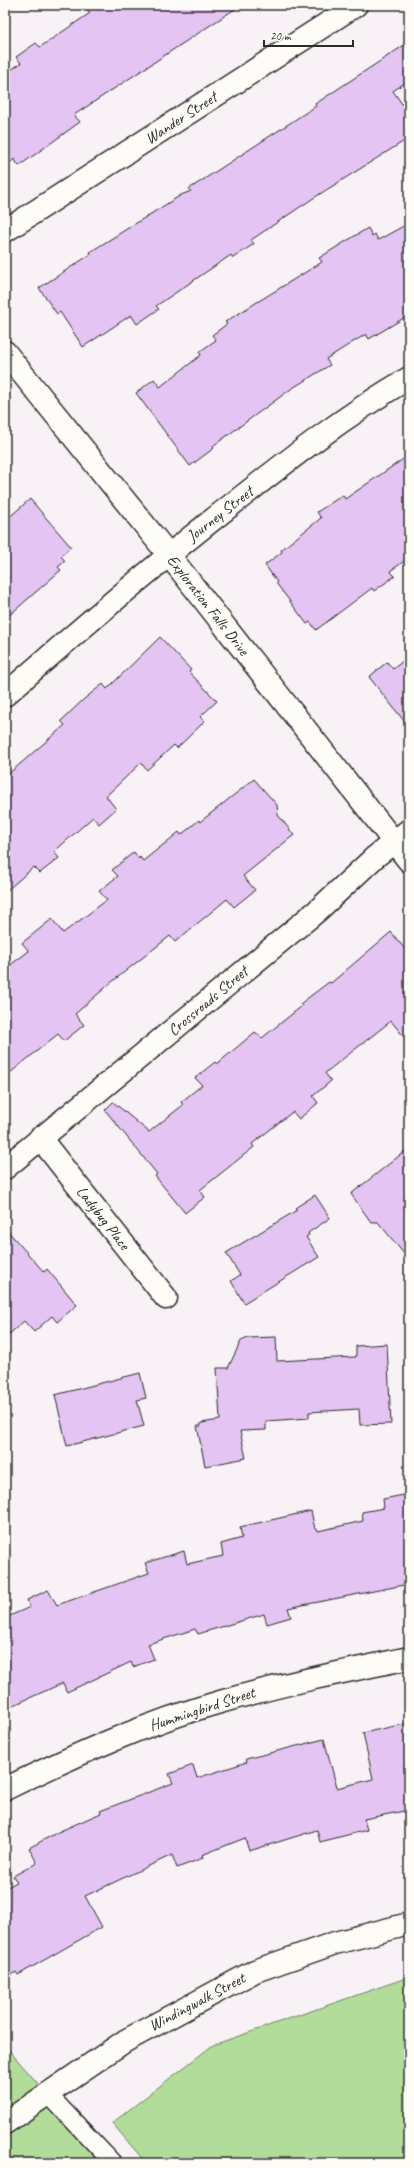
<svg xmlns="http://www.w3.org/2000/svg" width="414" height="2168" viewBox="0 0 414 2168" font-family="Caveat,sans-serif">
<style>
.green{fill:#b1dc9a;stroke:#6e8462}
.building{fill:#e3c4f2;stroke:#2b2b2b}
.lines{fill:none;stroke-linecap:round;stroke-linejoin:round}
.service-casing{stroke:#2b2b2b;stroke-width:20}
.minor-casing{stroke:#2b2b2b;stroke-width:25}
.tertiary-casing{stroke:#2b2b2b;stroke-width:25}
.service{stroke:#fdfcf7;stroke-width:17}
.minor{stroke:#fdfcf7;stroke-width:22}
.tertiary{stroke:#fdfcf7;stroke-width:22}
.labels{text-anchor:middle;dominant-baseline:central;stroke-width:4;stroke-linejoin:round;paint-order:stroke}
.street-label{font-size:16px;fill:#2b2b2b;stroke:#fdfcf7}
</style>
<rect width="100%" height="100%" fill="#f8f1f6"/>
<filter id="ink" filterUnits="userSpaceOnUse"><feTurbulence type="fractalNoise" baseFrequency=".025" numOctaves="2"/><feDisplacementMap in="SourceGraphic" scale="8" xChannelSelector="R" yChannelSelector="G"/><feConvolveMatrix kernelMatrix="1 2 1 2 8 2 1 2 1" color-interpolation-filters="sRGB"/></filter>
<g filter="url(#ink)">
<!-- green -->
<g class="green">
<path d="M409,1977V2163H146L112,2123L213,2045Z"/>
<path d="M5,2046L108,2163H5Z"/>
</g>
<!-- building -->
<g class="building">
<path d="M84,5H241L74,115L80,122L19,166L14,159L5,168V74L21,63L16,57L36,43L40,47L90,13Z"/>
<path d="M409,42V80L393,91L409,114V138L312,199L251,240L254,244L233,258L231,255L156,306L159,309L137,324L131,315L83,347L60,312L57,314L39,288L91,254L90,252L181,195L191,191L189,189L316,106L315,104Z"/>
<path d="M409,223V315L369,339L366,334L326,359L330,365L291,389L213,446L214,448L190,466L136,393L154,379L160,387L201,355L199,352L216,340L212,335L227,324L225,322L322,262L319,258L343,243L368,228L372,236L375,234L378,240Z"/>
<path d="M409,455V558L390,571L395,576L374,591L372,588L316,630L310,622L307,624L276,583L277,582L265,565L282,552L281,550L321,518L317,512L343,495L345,499Z"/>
<path d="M30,499L71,547L61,556L65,561L58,567L61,570L5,619V521Z"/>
<path d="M160,637L191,670L189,672L217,701L200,717L205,721L177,748L174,745L147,770L141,763L106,796L116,809L99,824L93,817L56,850L54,852L59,858L40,873L34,867L5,892V777L65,725L61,721L84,699L103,684L107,689Z"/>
<path d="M409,656V727L369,677L387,662L393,669Z"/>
<path d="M254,779L277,805L278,815L294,835L243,876L255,890L234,907L227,899L175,942L170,936L113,981L75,1014L84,1025L64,1041L58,1034L5,1077V969L29,951L22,943L52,919L63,933L107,900L99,891L118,876L112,870L134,852L139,859L140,857L143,861L179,832L181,835L199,820L200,822Z"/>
<path d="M391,932L409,954V1043L391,1021L325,1073L331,1081L313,1096L318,1103L299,1119L293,1112L291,1113L252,1144L254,1147L200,1190L205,1197L185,1213L155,1176L157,1174L105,1110L113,1102L149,1132L183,1105L181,1102L202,1085L195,1078L215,1062L217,1064L255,1032L262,1038L302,1006L300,1004L329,982L331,983Z"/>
<path d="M409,1148V1260L378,1222H371L351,1194Z"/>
<path d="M315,1195L330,1218L308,1233L309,1235L306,1237L319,1257L244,1303L231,1281L240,1275L226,1253L297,1210L295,1208Z"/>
<path d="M5,1228L44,1272L47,1269L77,1305L57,1322L52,1316L34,1332L24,1321L5,1338Z"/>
<path d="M276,1337L277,1361L356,1357V1346L387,1344L391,1424L360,1425L359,1409L309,1412V1418L266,1421V1430L240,1431L246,1458L205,1466L197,1426H201V1423L220,1420L217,1368H228L241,1341L248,1338Z"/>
<path d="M140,1373L146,1398L137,1400L144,1426L67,1446L55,1395Z"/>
<path d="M409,1494V1584L288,1608L291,1617L267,1624L264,1614L198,1634L195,1629L148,1644L154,1659L133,1667L131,1662L67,1692L63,1683L5,1709V1618L30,1607L27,1600L48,1590L57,1605L149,1573L145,1563L184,1551L187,1564L223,1556L221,1544L242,1538L240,1527L311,1511L315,1529H317L318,1531L363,1521L362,1512L384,1508L383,1499Z"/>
<path d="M409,1723V1810L364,1819L367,1830L320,1842L317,1830L249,1851L245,1838L202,1855L203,1858L177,1868L172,1855L85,1896L102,1927L18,1975L16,1972L5,1978V1888L17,1882L13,1876L37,1863L29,1848L58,1832L101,1813L100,1811L173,1783L169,1774L193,1765L197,1778L247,1762L246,1759L324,1739L337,1788L373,1779L363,1733Z"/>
</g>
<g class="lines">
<defs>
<path id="service" d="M48,2094L113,2163"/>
<g id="minor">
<path d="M5,231L356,5"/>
<path d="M5,695C71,637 137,580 206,525C272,473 337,420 409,378"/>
<path d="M40,1138L166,1298"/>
<path d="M5,1168L317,911L375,857L409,830"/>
<path d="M5,1789C75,1755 146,1723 220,1702C282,1684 346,1671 409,1658"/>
</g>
<g id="tertiary">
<path d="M5,352L168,554L409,861"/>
<path d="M5,2123L125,2041L255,1971L335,1943L409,1924"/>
</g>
</defs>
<!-- service casing -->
<use href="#service" class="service-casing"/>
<!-- minor casing -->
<use href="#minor" class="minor-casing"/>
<!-- tertiary casing -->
<use href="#tertiary" class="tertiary-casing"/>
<!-- service -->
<use href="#service" class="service"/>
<!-- minor -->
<use href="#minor" class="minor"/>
<!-- tertiary -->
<use href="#tertiary" class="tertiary"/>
</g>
</g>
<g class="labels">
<!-- street labels -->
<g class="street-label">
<text transform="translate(181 118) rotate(-33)">Wander Street</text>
<text transform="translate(220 514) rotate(-38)">Journey Street</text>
<text transform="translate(208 605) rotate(52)">Exploration Falls Drive</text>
<text transform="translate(208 1001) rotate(-40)">Crossroads Street</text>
<text transform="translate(103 1218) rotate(52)">Ladybug Place</text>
<text transform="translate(202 1709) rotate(-18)">Hummingbird Street</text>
<text transform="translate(197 2002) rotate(-28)">Windingwalk Street</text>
</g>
</g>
<!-- margin -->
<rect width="414" height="2168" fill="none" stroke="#fdfcf7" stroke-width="20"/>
<rect x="10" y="10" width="394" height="2148" fill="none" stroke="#2b2b2b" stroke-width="1.5" filter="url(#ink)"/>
<!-- scale -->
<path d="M264 40v6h89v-6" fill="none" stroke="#2b2b2b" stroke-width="2"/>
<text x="270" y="40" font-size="12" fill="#2b2b2b" stroke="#fdfcf7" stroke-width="3" paint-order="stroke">20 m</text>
</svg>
